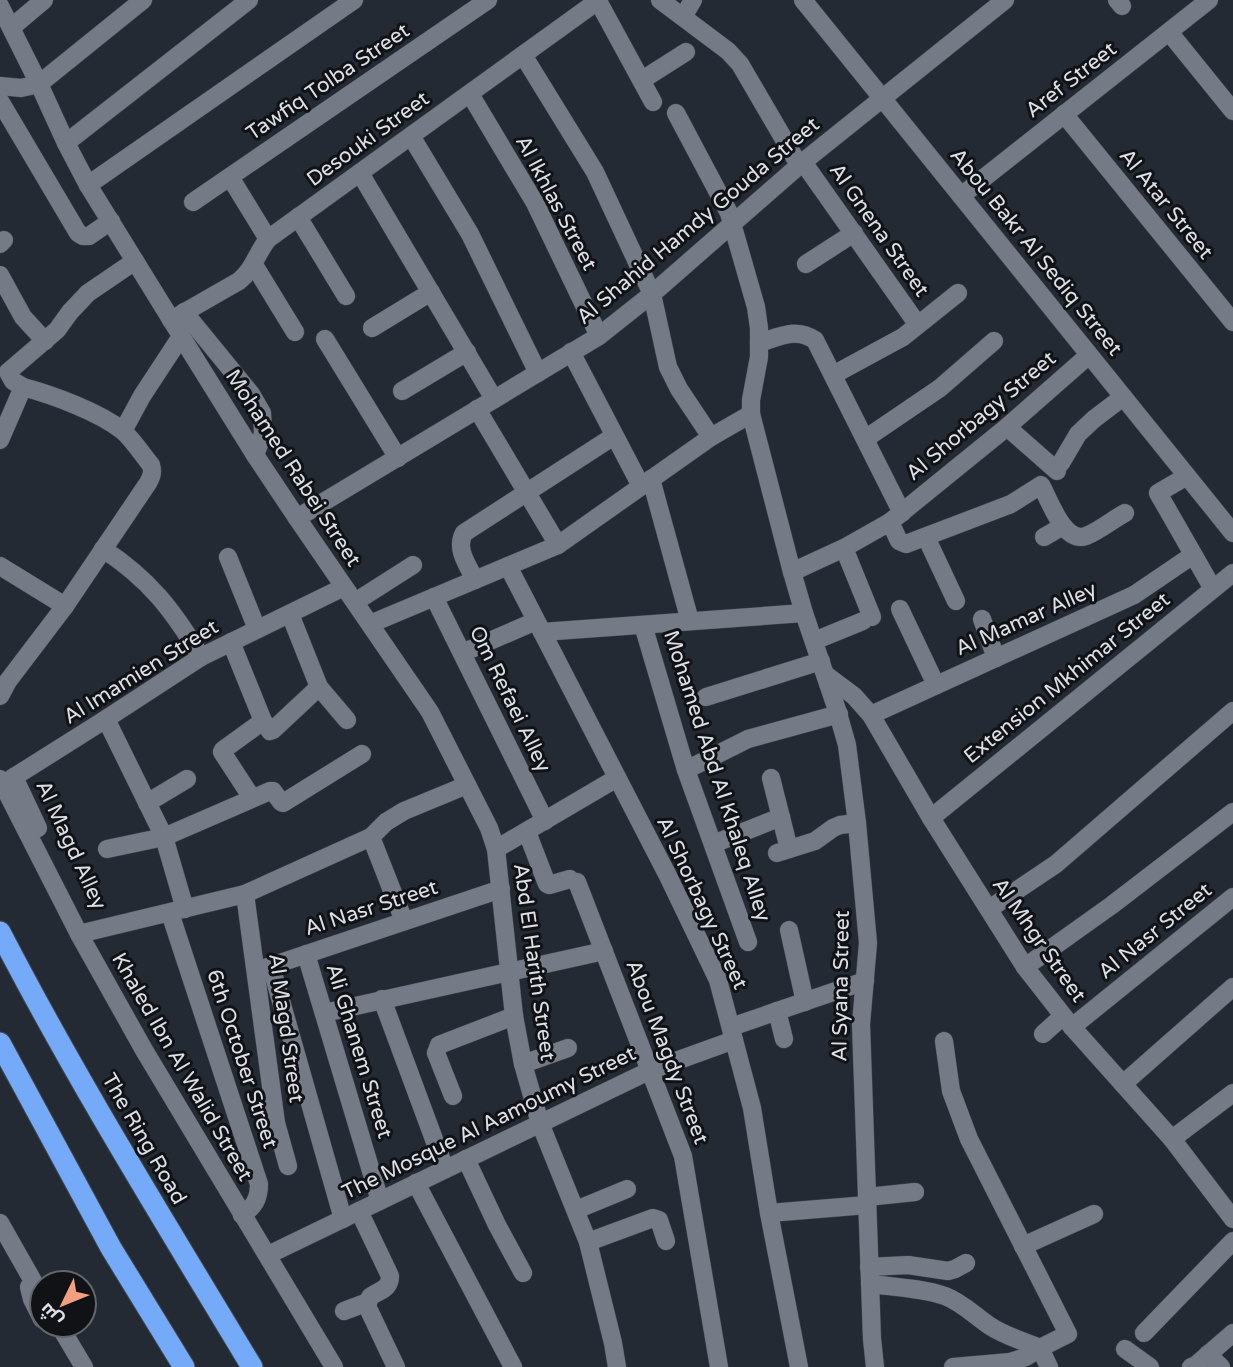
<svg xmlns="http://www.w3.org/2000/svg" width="1233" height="1367" viewBox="0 0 1233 1367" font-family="'Varela Round',Cairo,sans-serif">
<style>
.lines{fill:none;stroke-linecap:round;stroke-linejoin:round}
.minor-casing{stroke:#43484f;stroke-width:19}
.highway-casing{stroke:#43484f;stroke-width:23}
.minor{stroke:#747b86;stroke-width:18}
.highway{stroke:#74aaf8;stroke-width:21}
.labels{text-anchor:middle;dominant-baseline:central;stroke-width:6;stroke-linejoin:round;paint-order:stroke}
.street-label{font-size:21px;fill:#dde1e7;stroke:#101216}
</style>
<rect width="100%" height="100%" fill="#242a33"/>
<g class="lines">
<defs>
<g id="minor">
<path d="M660,0L728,51L740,64L799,165"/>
<path d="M803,0L1233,533"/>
<path d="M1117,0L1122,6"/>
<path d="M598,1L653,102"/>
<path d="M0,6L39,84L66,143L88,185L180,334V338L142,396L123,431"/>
<path d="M683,17L693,0"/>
<path d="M12,27L44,0"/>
<path d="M1169,32L1233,111"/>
<path d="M523,55L595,172L652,294L668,367L679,389L711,437"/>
<path d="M642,80L686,52"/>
<path d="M0,86L21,88L39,84L143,0"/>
<path d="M470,94L535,203L599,336"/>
<path d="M0,101L78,233L83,236H89L111,221"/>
<path d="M676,113L729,213L756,307L759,328V357L751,400V414L792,572L804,613L837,710L847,745L857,823L868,943L861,1024L872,1339L875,1367"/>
<path d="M1064,114L1233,322"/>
<path d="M411,136L470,234L538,373"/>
<path d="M66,143L249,0"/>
<path d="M803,162L918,325"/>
<path d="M360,173L494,399"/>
<path d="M230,177L268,239"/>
<path d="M88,185L354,0"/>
<path d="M961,196L1209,0"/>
<path d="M193,202L488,0"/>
<path d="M298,217L346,296"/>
<path d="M0,244L4,240"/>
<path d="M806,264L854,233"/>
<path d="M254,265L295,332"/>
<path d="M0,275L23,317L45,341"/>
<path d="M184,312L251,394L262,413L263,434L255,455"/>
<path d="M171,320L239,281C254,269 256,254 268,239L599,0"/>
<path d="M372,328L431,292"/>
<path d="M181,336L255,455L297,518L430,712L489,828L496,849L514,1016L523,1064L540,1123L588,1242L613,1343L617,1367"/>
<path d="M325,339L398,458"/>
<path d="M759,343C779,337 796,327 815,340L902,513"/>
<path d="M571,352L641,486"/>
<path d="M833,375L903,337L958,293"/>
<path d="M402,391L467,352"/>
<path d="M477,409L558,545"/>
<path d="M1007,427L1057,471"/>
<path d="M865,439L940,388L994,341"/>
<path d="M0,440L23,387L13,381L8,372L57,330L70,312L88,293L135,261"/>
<path d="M1061,463L1078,434L1094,419L1123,397"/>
<path d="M1187,476L1158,493L1213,589"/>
<path d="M651,479L690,621"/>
<path d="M297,518L599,336L652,294L803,162L1005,0"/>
<path d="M890,522L899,541L906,544L1011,504L1041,485C1050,501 1064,544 1086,536C1099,531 1112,520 1125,513"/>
<path d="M926,537L956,601"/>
<path d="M1044,537L1063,526"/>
<path d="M844,548L872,617"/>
<path d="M103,549C149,579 173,610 201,657"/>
<path d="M228,557L257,629"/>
<path d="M0,566L65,606"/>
<path d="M508,566L668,876L718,980L752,1108L769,1213L799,1367"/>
<path d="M792,572L844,548L890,522L1007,427L1089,355"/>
<path d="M475,580C468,565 455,549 464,533L614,436"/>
<path d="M434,597L545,821"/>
<path d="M355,602L413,565"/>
<path d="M900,609L936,685"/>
<path d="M290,614L319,687L347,720"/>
<path d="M982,619L996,658"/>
<path d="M370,624L558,545L711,437L751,414"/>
<path d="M643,625L686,770L748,942"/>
<path d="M542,632L804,613"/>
<path d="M814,641L863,621"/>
<path d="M231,642L263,721L270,731L273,730L319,687"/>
<path d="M462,653L536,621"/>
<path d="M826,675L854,696L871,715L931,818L1025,967L1072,1027L1172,1139L1233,1219"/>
<path d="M0,696L8,681L65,606L148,483C152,476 153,472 151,465C142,454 133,440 123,431C99,412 53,395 23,387"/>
<path d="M706,697L821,661"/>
<path d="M871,715L1134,595L1193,555"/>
<path d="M106,719L164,837L185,909"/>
<path d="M686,770L748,739L839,714"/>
<path d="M14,777L38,828"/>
<path d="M771,778L789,849"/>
<path d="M0,779L79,934L144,1050L334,1367"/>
<path d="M3,784L106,719L201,657L344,587"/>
<path d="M252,798L222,752L223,750L263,721"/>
<path d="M147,803L187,779"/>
<path d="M931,818L1233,573"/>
<path d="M527,832L547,884L549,885L570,879"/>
<path d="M371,837L404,921"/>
<path d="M713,844L781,817"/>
<path d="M107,849L164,837L270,791H273L281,802L283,803L362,754"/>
<path d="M496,849L617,778"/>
<path d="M777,853L815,841L833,828L840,825L857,823"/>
<path d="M577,882L683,1156L719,1367"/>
<path d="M245,894L276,1123L288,1166"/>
<path d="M989,909L1056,864L1233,711"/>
<path d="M170,913L259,1184C259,1199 254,1207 242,1215"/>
<path d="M789,930L805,1002"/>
<path d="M79,934L245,894L371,837L386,822L404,811L467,785"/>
<path d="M306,954L380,1201"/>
<path d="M271,966L343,1219"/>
<path d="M1025,967L1112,905L1233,812"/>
<path d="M262,969L501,889"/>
<path d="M382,999L445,1169"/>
<path d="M777,1011L784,1039"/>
<path d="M324,1013L604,951"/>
<path d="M731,1027L865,981"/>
<path d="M1072,1027L1233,897"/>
<path d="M1043,1034L1063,1016"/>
<path d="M944,1041L951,1091L969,1139L1068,1334L1040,1348L1026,1357L1010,1362L953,1367"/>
<path d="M523,1064L568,1048"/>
<path d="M1123,1084L1233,987"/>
<path d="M453,1096L436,1053L439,1045L514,1016"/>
<path d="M1172,1139L1233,1093"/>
<path d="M466,1159L497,1225L523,1273"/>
<path d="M416,1183L513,1367"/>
<path d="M867,1197L915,1192"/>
<path d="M576,1210L627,1189"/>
<path d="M359,1211L390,1276C390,1290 379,1290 370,1297L367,1306L396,1367"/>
<path d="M769,1213L867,1205"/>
<path d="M0,1223L42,1297"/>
<path d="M588,1242L653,1218L659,1220L666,1241"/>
<path d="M1023,1246L1094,1214"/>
<path d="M268,1255L651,1070L734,1040"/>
<path d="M869,1267L908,1265L948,1271L955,1269L966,1263"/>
<path d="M870,1284C894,1287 922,1288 945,1296C963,1303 975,1316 990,1326C1005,1336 1023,1341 1040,1348"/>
<path d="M29,1287L32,1299L42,1319"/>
<path d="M344,1311L368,1302"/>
<path d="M59,1325L84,1367"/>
<path d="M1144,1333L1233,1241"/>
<path d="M1040,1348L1049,1367"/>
<path d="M1125,1349L1150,1367"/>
<path d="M1208,1354L1221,1367"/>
<path d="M1191,1367L1196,1365L1233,1333"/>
</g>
<g id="highway">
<path d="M0,932C77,1081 166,1224 252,1367"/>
<path d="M0,1043L111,1248L184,1367"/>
</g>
</defs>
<!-- minor casing -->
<use href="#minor" class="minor-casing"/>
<!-- highway casing -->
<use href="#highway" class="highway-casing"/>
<!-- minor -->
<use href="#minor" class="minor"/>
<!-- highway -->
<use href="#highway" class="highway"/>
</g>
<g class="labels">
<!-- street labels -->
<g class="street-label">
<text transform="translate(1071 80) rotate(-38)">Aref Street</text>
<text transform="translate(328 82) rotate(-34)">Tawfiq Tolba Street</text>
<text transform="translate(368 139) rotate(-36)">Desouki Street</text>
<text transform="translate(556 203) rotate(62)">Al Ikhlas Street</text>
<text transform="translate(1166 204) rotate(51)">Al Atar Street</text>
<text transform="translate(698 221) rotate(-40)">Al Shahid Hamdy Gouda Street</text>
<text transform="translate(879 230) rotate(55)">Al Gnena Street</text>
<text transform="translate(1036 252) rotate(51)">Abou Bakr Al Sediq Street</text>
<text transform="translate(981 416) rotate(-40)">Al Shorbagy Street</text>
<text transform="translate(293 468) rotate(57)">Mohamed Rabei Street</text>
<text transform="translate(1026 619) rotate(-24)">Al Mamar Alley</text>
<text transform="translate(141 672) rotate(-32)">Al Imamien Street</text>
<text transform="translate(1067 678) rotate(-39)">Extension Mkhimar Street</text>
<text transform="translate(510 699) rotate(64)">Om Refaei Alley</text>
<text transform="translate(717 776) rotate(72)">Mohamed Abd Al Khaleq Alley</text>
<text transform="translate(71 845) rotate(65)">Al Magd Alley</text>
<text transform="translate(702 903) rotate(65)">Al Shorbagy Street</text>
<text transform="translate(371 908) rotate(-18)">Al Nasr Street</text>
<text transform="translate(1155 931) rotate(-39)">Al Nasr Street</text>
<text transform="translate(1039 940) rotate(55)">Al Mhgr Street</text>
<text transform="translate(534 962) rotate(82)">Abd El Harith Street</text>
<text transform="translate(841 986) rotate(-89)">Al Syana Street</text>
<text transform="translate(286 1028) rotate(82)">Al Magd Street</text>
<text transform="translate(359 1051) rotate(73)">Ali Ghanem Street</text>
<text transform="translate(667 1052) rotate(69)">Abou Magdy Street</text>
<text transform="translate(242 1059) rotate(72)">6th October Street</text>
<text transform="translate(182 1067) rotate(60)">Khaled Ibn Al Walid Street</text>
<text transform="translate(489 1123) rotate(-26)">The Mosque Al Aamoumy Street</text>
<text transform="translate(144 1139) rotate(60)">The Ring Road</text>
</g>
</g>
<!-- north arrow -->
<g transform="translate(63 1304) rotate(227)"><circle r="33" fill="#101216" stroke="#62656a" stroke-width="2"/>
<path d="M0-5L12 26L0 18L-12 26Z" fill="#f2a080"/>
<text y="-10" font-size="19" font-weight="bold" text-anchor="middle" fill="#dde1e7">ش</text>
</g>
</svg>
